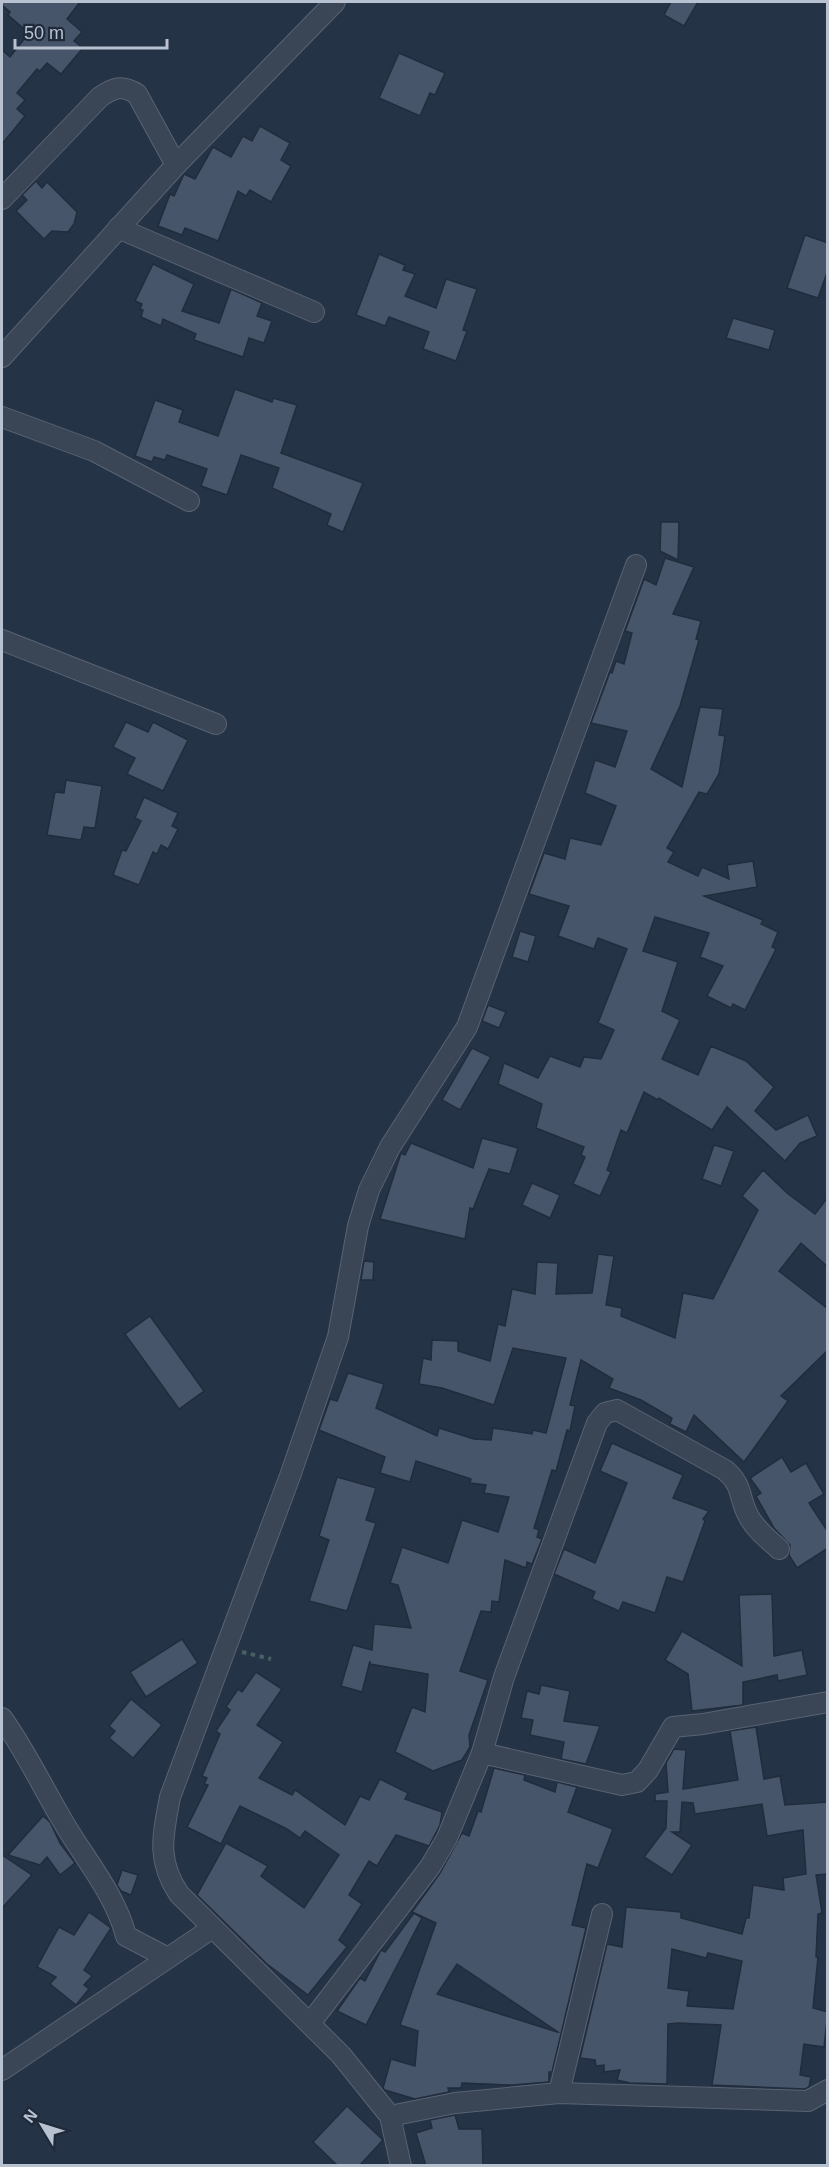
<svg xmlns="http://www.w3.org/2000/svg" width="829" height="2167" viewBox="0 0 829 2167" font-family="Arial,sans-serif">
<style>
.building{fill:#47556b;stroke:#212c3d;stroke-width:1.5;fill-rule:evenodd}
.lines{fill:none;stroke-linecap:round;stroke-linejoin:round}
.street-casing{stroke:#596373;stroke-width:22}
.path{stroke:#466063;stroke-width:4;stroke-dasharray:4.5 4.5;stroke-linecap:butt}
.street{stroke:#3a4556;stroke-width:20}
</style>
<rect width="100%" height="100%" fill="#253346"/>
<!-- building -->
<g class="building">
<path d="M2,2H80L67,19L82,32L74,41L83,48L61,74L47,63L40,71L37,69L17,93L25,100L17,109L25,116L2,144V50L10,57L29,33L8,15L10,12L2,5Z"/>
<path d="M671,2H698L684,26L664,15Z"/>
<path d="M399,53L445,73L435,95L430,93L420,116L379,98Z"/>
<path d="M260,126L290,143L281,160L291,166L271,202L250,190L246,196L238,191L218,241L185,228L182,235L158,226L170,194L174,196L184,174L195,179L213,147L231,157L243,136L252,141Z"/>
<path d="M36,181L42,188L47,182L77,212L74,224L68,232L52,231L44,239L16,211L27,200L22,195Z"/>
<path d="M805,235L828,243V270L818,298L787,288Z"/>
<path d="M379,254L405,265L403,270L415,274L405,296L436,308L446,279L477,289L463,330L467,331L456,361L423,349L429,332L389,317L385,326L356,315Z"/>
<path d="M153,264L194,284L182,311L219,323L231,289L262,303L257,316L272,321L264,343L249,338L243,357L194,340L196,334L163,319L161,326L141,317L143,310L140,309L142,304L135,301Z"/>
<path d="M733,318L775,330L769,350L726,338Z"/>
<path d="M235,389L272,402L273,398L297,405L281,453L363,483L343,532L327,525L331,514L272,488L279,468L241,455L227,495L201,486L207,469L167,455L165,460L154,457L152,462L135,456L155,400L183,410L179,422L218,436Z"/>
<path d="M661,522H679L678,560L660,551Z"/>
<path d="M665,558L694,567L673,614L701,621L696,639L699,640L680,706L651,769L682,787L700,707L723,709L719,735L725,736L719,774L707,794L699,792L667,848L674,852L668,862L698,876L702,867L729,879L727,865L753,861L757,887L704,896L763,920L761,924L778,932L772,947L776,949L745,1010L733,1004L731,1008L707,996L723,966L700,957L709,933L655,917L643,951L678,962L662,1011L680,1020L662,1059L698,1075L711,1046L746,1061L774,1087L755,1111L776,1130L808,1115L817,1136L800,1143L785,1161L727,1107L712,1130L659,1098L658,1100L644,1092L627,1133L621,1130L607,1170L611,1172L600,1196L573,1184L585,1157L581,1155L584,1147L536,1128L542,1104L498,1084L504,1063L538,1078L550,1056L580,1067L584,1057L601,1059L614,1030L598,1023L627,949L598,938L594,949L558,936L569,906L529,894L544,853L565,859L570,838L601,845L616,806L585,793L595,760L615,767L627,731L591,723L610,672L612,673L616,661L624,664L632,633L625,631L644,579L656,585Z"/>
<path d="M126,722L148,732L153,722L188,740L163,791L127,774L135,758L113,747Z"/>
<path d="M66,780L102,786L95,828L84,827L81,840L47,835L55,792L64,793Z"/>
<path d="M144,797L178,813L172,826L178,829L168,849L161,845L157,854L153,852L139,885L113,875L122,850L126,851L141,821L135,818Z"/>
<path d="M520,931L536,936L528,962L512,957Z"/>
<path d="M488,1005L506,1012L499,1028L482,1021Z"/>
<path d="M472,1048L491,1057L460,1110L442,1100Z"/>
<path d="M482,1138L518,1148L510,1174L489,1169L473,1209L470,1208L465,1239L380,1219L401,1153L405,1155L411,1143L473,1168Z"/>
<path d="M714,1145L734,1151L721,1186L702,1179Z"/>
<path d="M763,1170L787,1193L815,1214L828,1197V1267L801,1243L779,1271L828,1309V1350L781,1396L788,1401L744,1462L694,1415L686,1432L670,1424L672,1418L641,1400L609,1388L613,1379L581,1360L570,1405L575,1406L570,1431L567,1430L556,1471L552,1470L534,1528L539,1530L537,1537L542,1539L532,1564L527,1562L526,1568L505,1560L499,1602L492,1601L491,1612L481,1611L460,1671L488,1680L469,1735L470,1747L462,1760L433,1771L395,1752L412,1707L425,1712L428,1674L370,1664V1661L362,1692L341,1686L353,1645L372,1650L374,1624L411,1628L398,1585L390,1583L402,1547L448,1563L462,1520L498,1532L509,1497L484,1493L486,1485L470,1483L471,1479L416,1461L410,1482L380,1473L385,1457L319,1430L330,1399L337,1401L348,1373L384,1384L376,1408L437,1436L439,1428L474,1439L491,1440L493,1428L532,1434L533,1430L546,1433L566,1358L513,1348L494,1405L442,1388L419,1384L423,1358L431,1360L432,1340L458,1341V1351L490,1361L498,1324L505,1326L512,1289L535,1294L537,1262L558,1263L556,1294L592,1293L598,1254L614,1256L606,1305L622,1308L621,1316L675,1338L683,1293L713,1299L758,1210L742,1196Z"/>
<path d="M532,1183L560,1195L550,1218L522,1205Z"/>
<path d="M364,1261L374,1262L373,1280H361Z"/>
<path d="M150,1316L204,1391L179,1409L125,1334Z"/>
<path d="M612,1443L683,1475L673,1498L709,1511L703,1519L705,1521L683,1582L667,1577L655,1613L623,1602L619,1611L592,1599L595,1592L554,1574L564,1549L595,1563L627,1483L600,1471Z"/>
<path d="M782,1457L791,1472L806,1463L824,1494L809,1503L828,1532V1548L797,1568L789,1555L790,1545L774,1528L756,1496L761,1493L750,1478Z"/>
<path d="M337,1477L376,1488L366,1520L376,1523L347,1611L309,1601L329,1540L319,1536Z"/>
<path d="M772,1594L774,1656L802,1650L807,1675L778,1681L777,1675L743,1682V1705L692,1711L688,1674L665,1660L682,1631L742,1666L739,1595Z"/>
<path d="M182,1639L198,1663L146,1697L130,1672Z"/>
<path d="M256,1672L282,1689L257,1725L283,1742L259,1778L292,1795L295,1790L345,1825L360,1796L369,1800L380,1779L408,1793L405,1799L442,1812L440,1825L429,1846L396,1835L377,1866L369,1861L349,1895L362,1904L339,1940L347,1947L308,1995L267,1964L197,1895L226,1843L268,1866L261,1876L304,1908L339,1855L305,1831L300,1838L287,1829L240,1806L221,1844L187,1827L208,1785L204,1784L207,1778L202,1776L220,1734L216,1731L230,1710L226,1707L238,1689L242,1692Z"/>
<path d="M541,1685L570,1691L564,1721L600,1726L586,1764L561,1759L564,1742L530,1735L533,1720L521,1718L527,1691L539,1694Z"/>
<path d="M131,1699L162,1725L133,1758L109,1738L115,1731L109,1726Z"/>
<path d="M756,1727L764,1779L780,1776L785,1805L828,1802V1874L816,1875L822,1913L818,1914L816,1957H818L813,2008L828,2012L824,2047L804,2044L800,2075L811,2077L809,2087L805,2089L712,2085L721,2025L679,2023L668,2024L667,2084L630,2083L617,2080L620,2070L604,2072V2065L596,2066L595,2060L580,2058L607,1944L622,1947L626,1907L681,1912V1918L742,1934L746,1918H749L753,1885L784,1890L783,1878L806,1874L803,1830L767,1836L762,1804L695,1814L693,1803L682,1802L680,1832H672L692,1845L672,1875L644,1857L666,1828L667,1801H655V1794L668,1792L666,1763L674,1749L686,1750L683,1789L738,1780L730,1731ZM672,1949L706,1958L708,1953L742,1961L733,2009L687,2006L689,1991L668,1988Z"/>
<path d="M494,1768L525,1775L524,1780L555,1792L557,1782L577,1787L568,1812L613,1829L598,1868L587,1864L572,1925L586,1928L552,2072H549V2082L512,2085L462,2083L461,2088H448L449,2092L415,2099L385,2090L383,2088L391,2059L415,2066L418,2031L400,2025L436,1923L412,1912L440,1873L462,1833L469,1836L478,1811L481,1812ZM457,1964L558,2032H557L437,1994Z"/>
<path d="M43,1816L50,1822L60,1843L75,1863L60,1875L47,1857L40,1865L8,1855Z"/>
<path d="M2,1855L32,1875L2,1908Z"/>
<path d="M122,1870L138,1875L131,1895L121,1891L117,1885Z"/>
<path d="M89,1912L111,1928L84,1970L92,1976L84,1985L89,1989L76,2005L50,1984L56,1977L37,1967L59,1927L74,1935Z"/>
<path d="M414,1913L422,1918L366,2025L337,2011L360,1978L365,1981L381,1950L385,1952Z"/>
<path d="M347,2106L383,2140L359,2166H338L313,2142Z"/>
<path d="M455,2115L459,2129H482L483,2166H426L416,2133L432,2128L430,2120Z"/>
</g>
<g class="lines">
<defs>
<g id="street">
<path d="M2,199L100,97C113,88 122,84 137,94L176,165"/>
<path d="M118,228L314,312"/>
<path d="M2,357L176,165L335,2"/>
<path d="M2,417L94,451L189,501"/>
<path d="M2,640L216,724"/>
<path d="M2,1718C25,1750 41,1784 61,1818C83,1857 115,1893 126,1936L168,1958"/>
<path d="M482,1753L622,1785L637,1782L648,1770L673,1727L703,1724L828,1702"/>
<path d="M311,2022L430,1867L447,1838L482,1753L504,1677L597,1423L605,1413L617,1410L725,1470C744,1486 738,1498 749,1517C756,1530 768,1539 779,1549"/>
<path d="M2,2070L211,1929"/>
<path d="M559,2093L602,1914"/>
<path d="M390,2116L455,2103L559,2093L808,2101L828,2090"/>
<path d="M401,2166L390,2116L341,2055L179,1894C156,1860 163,1835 170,1797L290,1476L338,1337L358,1226L369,1190L390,1147L467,1027L636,565"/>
</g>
</defs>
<!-- street casing -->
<use href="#street" class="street-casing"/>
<!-- path -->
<path class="path" d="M242,1652L271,1659"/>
<!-- street -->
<use href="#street" class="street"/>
</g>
<!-- border -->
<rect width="829" height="2167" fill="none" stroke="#b8c1cf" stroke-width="6"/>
<!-- north arrow -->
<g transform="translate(42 2125) rotate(308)" stroke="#1f2a3b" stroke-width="4.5" paint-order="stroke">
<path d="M0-4.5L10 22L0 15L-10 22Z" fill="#b8c1cf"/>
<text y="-9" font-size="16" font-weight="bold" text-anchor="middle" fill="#b8c1cf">N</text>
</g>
<!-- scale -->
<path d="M15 39v9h152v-9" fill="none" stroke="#b8c1cf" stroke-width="3"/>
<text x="24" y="39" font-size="18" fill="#b8c1cf" stroke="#1f2a3b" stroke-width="4.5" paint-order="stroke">50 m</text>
</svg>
